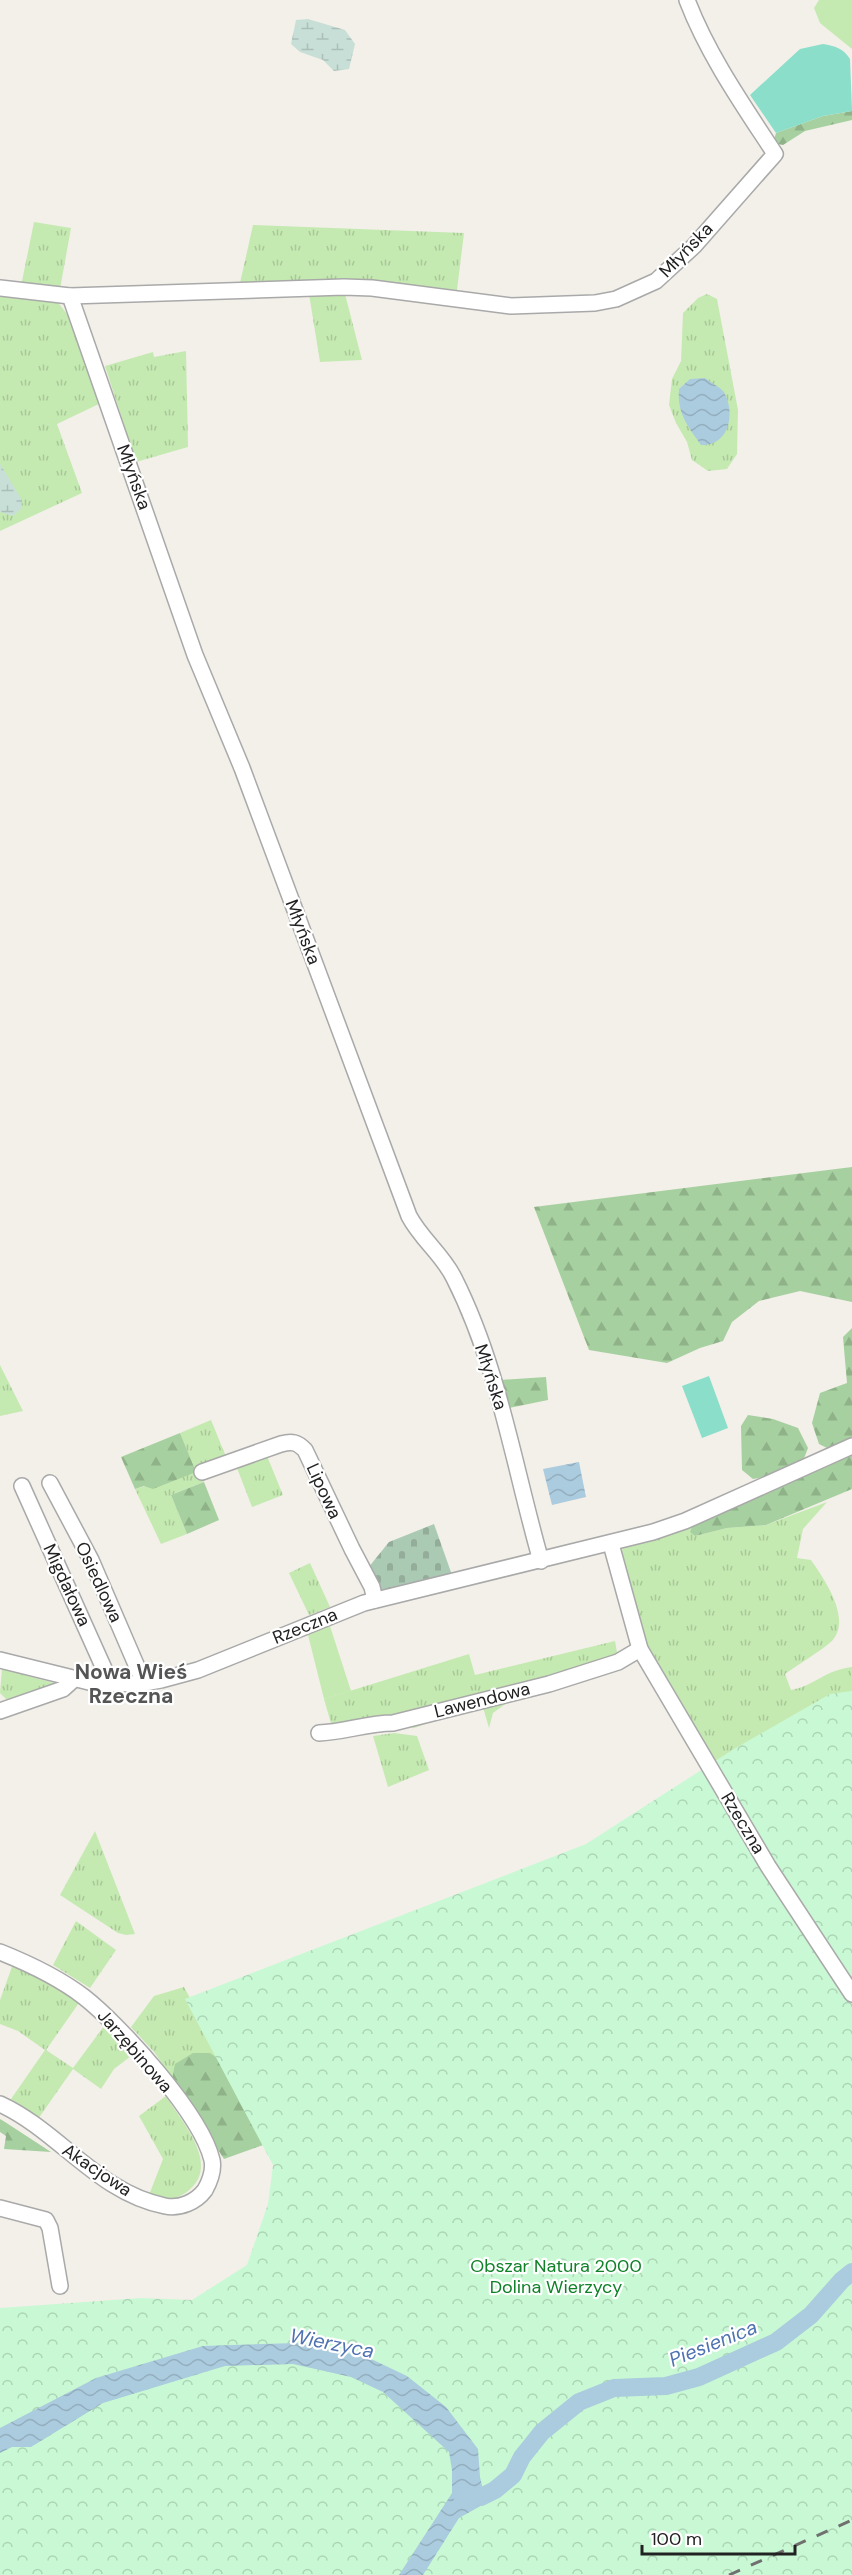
<svg xmlns="http://www.w3.org/2000/svg" width="852" height="2575" viewBox="0 0 852 2575" font-family="'DM Sans',sans-serif">
<style>
.grass{fill:url(#grass-tufts)}
.forest{fill:url(#forest-firs)}
.wetland{fill:url(#wetland-marsh)}
.cemetery{fill:url(#cemetery-stones)}
.park{fill:url(#park-crowns)}
.garden{fill:#c5eab1}
.pitch{fill:#8adeca}
.water{fill:url(#water-waves)}
.lines{fill:none;stroke-linecap:round;stroke-linejoin:round}
.river{stroke:#abcbde;stroke-width:18}
.minor-casing{stroke:#a9a9a9;stroke-width:18}
.minor{stroke:#fff;stroke-width:15}
.rail{stroke:#707070;stroke-width:3;stroke-dasharray:12 12;stroke-linecap:butt}
.labels{text-anchor:middle;dominant-baseline:central;stroke-width:4.5;stroke-linejoin:round;paint-order:stroke}
.street-label{font-size:18px;fill:#222;stroke:#fff}
.park-label{font-size:18px;fill:#0f8129;stroke:#fff}
.water-label{font-size:20px;font-style:italic;fill:#4f72b1;stroke:#fff}
.quarter-label{font-size:21px;font-weight:bold;fill:#555;stroke:#fff}
</style>
<defs>
<pattern id="grass-tufts" width="24" height="20" patternUnits="userSpaceOnUse" patternTransform="scale(1.5)"><rect width="24" height="20" fill="#c5eab1"/><path d="M3 7l-1-3M5 7V3M7 7l1-3M15 17l-1-3M17 17v-4M19 17l1-3" fill="none" stroke="#a9c898"/></pattern>
<pattern id="forest-firs" width="22" height="20" patternUnits="userSpaceOnUse" patternTransform="scale(1.5)"><rect width="22" height="20" fill="#a6d09f"/><path d="M5 1l3.5 6h-7zM16 11l3.5 6h-7z" fill="#8fb289"/></pattern>
<pattern id="wetland-marsh" width="20" height="14" patternUnits="userSpaceOnUse" patternTransform="scale(1.5)"><rect width="20" height="14" fill="#c7dfd7"/><path d="M1 5h8M5 5V1M11 12h8M15 12V8" fill="none" stroke="#abbfb8"/></pattern>
<pattern id="cemetery-stones" width="16" height="16" patternUnits="userSpaceOnUse" patternTransform="scale(1.5)"><rect width="16" height="16" fill="#abcab4"/><path d="M2 7V4a2 2 0 0 1 4 0v3zM10 15v-3a2 2 0 0 1 4 0v3z" fill="#93ad9a"/></pattern>
<pattern id="park-crowns" width="20" height="18" patternUnits="userSpaceOnUse" patternTransform="scale(1.5)"><rect width="20" height="18" fill="#c9f9d4"/><path d="M2 6a3 3 0 1 1 6 0M12 15a3 3 0 1 1 6 0" fill="none" stroke="#acd5b6"/></pattern>
<pattern id="water-waves" width="16" height="10" patternUnits="userSpaceOnUse" patternTransform="scale(1.5)"><rect width="16" height="10" fill="#abcbde"/><path d="M0 5q4-4 8 0t8 0" fill="none" stroke="#93aebe"/></pattern>
</defs>
<rect width="100%" height="100%" fill="#f2f0e9"/>
<!-- grass -->
<g class="grass">
<path d="M34,222L71,228L60,289L21,286Z"/>
<path d="M253,225L464,233L457,290L341,279L240,283Z"/>
<path d="M0,293L57,301L70,318L101,403L57,424L82,493L0,531Z"/>
<path d="M309,294H345L362,360L320,362Z"/>
<path d="M707,294L717,299L738,410L737,454L727,469L708,471L692,460L687,442L676,423L669,405L672,379L681,361L683,313L698,298Z"/>
<path d="M186,351L188,447L136,462L105,366L153,352L154,357Z"/>
<path d="M0,1365L23,1411L0,1416Z"/>
<path d="M211,1420L227,1459L196,1472L204,1482L171,1495L187,1534L161,1544L135,1489L195,1472L180,1433Z"/>
<path d="M267,1456L283,1495L252,1507L237,1468Z"/>
<path d="M827,1502L803,1529L797,1558L811,1560C825,1580 852,1619 832,1641C818,1653 800,1663 785,1674L791,1690C814,1686 825,1670 852,1667V1992L645,1651L620,1556L623,1548L693,1525L695,1536L727,1528L766,1525Z"/>
<path d="M310,1563L330,1607L309,1615L289,1573Z"/>
<path d="M615,1641L617,1652L611,1660L508,1702L493,1713L489,1728L482,1704L414,1728L391,1721L332,1727L324,1699L469,1654L475,1675Z"/>
<path d="M2,1669L54,1683V1690L8,1701L0,1693Z"/>
<path d="M394,1733L417,1736L429,1770L388,1787L373,1736Z"/>
<path d="M95,1831L135,1934L126,1935L118,1933L60,1895Z"/>
<path d="M76,1921L116,1950L90,1988L53,1965Z"/>
<path d="M13,1964L47,1979L81,2000L46,2050L73,2068L107,2022L135,2053L114,2069L101,2089L73,2069L38,2119L11,2099L45,2050L18,2031L0,2024V2000Z"/>
<path d="M184,1987L227,2065L172,2079L155,2053L131,2027L154,1996Z"/>
<path d="M166,2096C181,2121 222,2165 188,2191C175,2201 164,2200 149,2195L163,2159L139,2116Z"/>
</g>
<!-- forest -->
<g class="forest">
<path d="M852,111V120L805,131L783,145L773,143L776,133L823,116Z"/>
<path d="M852,1167V1302L800,1291L759,1301L732,1322L723,1341L700,1348L667,1363L589,1350L534,1207Z"/>
<path d="M852,1328V1445L829,1449L819,1444L812,1423L820,1393L847,1383L843,1337Z"/>
<path d="M546,1377L548,1400L509,1408L500,1380Z"/>
<path d="M748,1415L773,1419L798,1428L808,1448L803,1461L774,1475L753,1479L742,1470L741,1426Z"/>
<path d="M180,1433L196,1472L153,1489L144,1486L135,1489L121,1457Z"/>
<path d="M852,1451V1489L766,1525L727,1528L695,1536L690,1532L693,1525L786,1485Z"/>
<path d="M204,1482L219,1520L187,1534L171,1495Z"/>
<path d="M193,2053H210L227,2065L269,2143L224,2159L172,2079L175,2064Z"/>
<path d="M0,2119L5,2122L51,2152L4,2149L6,2136L0,2132Z"/>
</g>
<!-- wetland -->
<g class="wetland">
<path d="M308,19L345,30L355,44L349,69L334,71L323,60L300,52L291,44L296,20Z"/>
<path d="M0,464L22,500L21,509L13,516L0,512Z"/>
</g>
<!-- cemetery -->
<path class="cemetery" d="M434,1524L452,1575L381,1591L368,1568L389,1542Z"/>
<!-- park -->
<path class="park" d="M852,1691V2575H0V2308L141,2298L192,2300L247,2265L268,2204L273,2165L185,1999L586,1844L734,1749L830,1694Z"/>
<!-- garden -->
<g class="garden">
<path d="M819,0H852V49L820,23L814,8Z"/>
<path d="M329,1623L351,1691L324,1699L308,1635Z"/>
</g>
<!-- pitch -->
<g class="pitch">
<path d="M823,44C835,46 843,48 850,59L852,111L823,116L776,133L750,95L800,49Z"/>
<path d="M709,1376L728,1428L702,1438L682,1386Z"/>
</g>
<!-- water -->
<g class="water">
<path d="M705,378C710,382 720,387 724,392C736,414 729,446 701,445C687,425 677,413 679,389L690,379Z"/>
<path d="M579,1462L586,1497L552,1505L543,1469Z"/>
<path d="M297,2343L367,2357L407,2376L446,2407L478,2449L480,2477L486,2503L459,2518L423,2575H399L452,2493V2470L449,2452L383,2392L351,2377L293,2364L225,2366L103,2403L31,2447H12L0,2453V2428L96,2378L203,2346Z"/>
</g>
<g class="lines">
<!-- river -->
<path class="river" d="M462,2496L481,2497L495,2490L513,2475L522,2457L542,2432L579,2402L614,2388L666,2386L699,2377L776,2342L811,2315L842,2280L852,2272"/>
<defs>
<g id="minor">
<path d="M0,288L70,296L344,287L372,288L511,306L595,303L616,299L656,281L694,246L775,154C743,105 708,55 687,0"/>
<path d="M70,296L195,655L242,768L409,1216C421,1239 443,1255 454,1278C499,1367 514,1467 541,1561"/>
<path d="M202,1472L281,1444C292,1441 297,1442 305,1450L352,1549L372,1587L375,1600"/>
<path d="M50,1483L91,1560L144,1683"/>
<path d="M22,1486L106,1673L105,1684"/>
<path d="M611,1544L640,1649L768,1866L852,1994"/>
<path d="M0,1660L93,1683L138,1684L161,1680L198,1670L364,1603L653,1532L685,1521L852,1446"/>
<path d="M0,1711L63,1689L73,1680"/>
<path d="M319,1733C344,1732 368,1723 393,1723L549,1684L618,1662L640,1649"/>
<path d="M0,1952C30,1964 58,1977 84,1997C121,2026 201,2114 212,2160C214,2170 210,2181 205,2190C196,2202 180,2209 165,2206C98,2193 59,2131 0,2104"/>
<path d="M0,2208L46,2220L50,2228L60,2286"/>
</g>
</defs>
<!-- minor casing -->
<use href="#minor" class="minor-casing"/>
<!-- minor -->
<use href="#minor" class="minor"/>
<!-- rail -->
<path class="rail" d="M729,2575L852,2520"/>
</g>
<g class="labels">
<!-- street labels -->
<g class="street-label">
<text transform="translate(686 250) rotate(-46)">Młyńska</text>
<text transform="translate(134 477) rotate(70)">Młyńska</text>
<text transform="translate(303 932) rotate(69)">Młyńska</text>
<text transform="translate(491 1377) rotate(72)">Młyńska</text>
<text transform="translate(324 1491) rotate(65)">Lipowa</text>
<text transform="translate(99 1582) rotate(65)">Osiedlowa</text>
<text transform="translate(67 1585) rotate(65)">Migdałowa</text>
<text transform="translate(305 1626) rotate(-22)">Rzeczna</text>
<text transform="translate(482 1700) rotate(-14)">Lawendowa</text>
<text transform="translate(743 1823) rotate(59)">Rzeczna</text>
<text transform="translate(135 2051) rotate(49)">Jarzębinowa</text>
<text transform="translate(97 2170) rotate(34)">Akacjowa</text>
</g>
<!-- park labels -->
<g class="park-label">
<text x="556" y="2266">Obszar Natura 2000<tspan x="556" dy="21">Dolina Wierzycy</tspan></text>
</g>
<!-- water labels -->
<g class="water-label">
<text transform="translate(332 2343) rotate(11)">Wierzyca</text>
<text transform="translate(713 2343) rotate(-22)">Piesienica</text>
</g>
<!-- quarter labels -->
<g class="quarter-label">
<text x="131" y="1672">Nowa Wieś<tspan x="131" dy="24">Rzeczna</tspan></text>
</g>
</g>
<!-- scale -->
<path d="M642 2545v9h153v-9" fill="none" stroke="#222222" stroke-width="3"/>
<text x="651" y="2545" font-size="18" fill="#222222" stroke="#ffffff" stroke-width="4.5" paint-order="stroke">100 m</text>
</svg>
